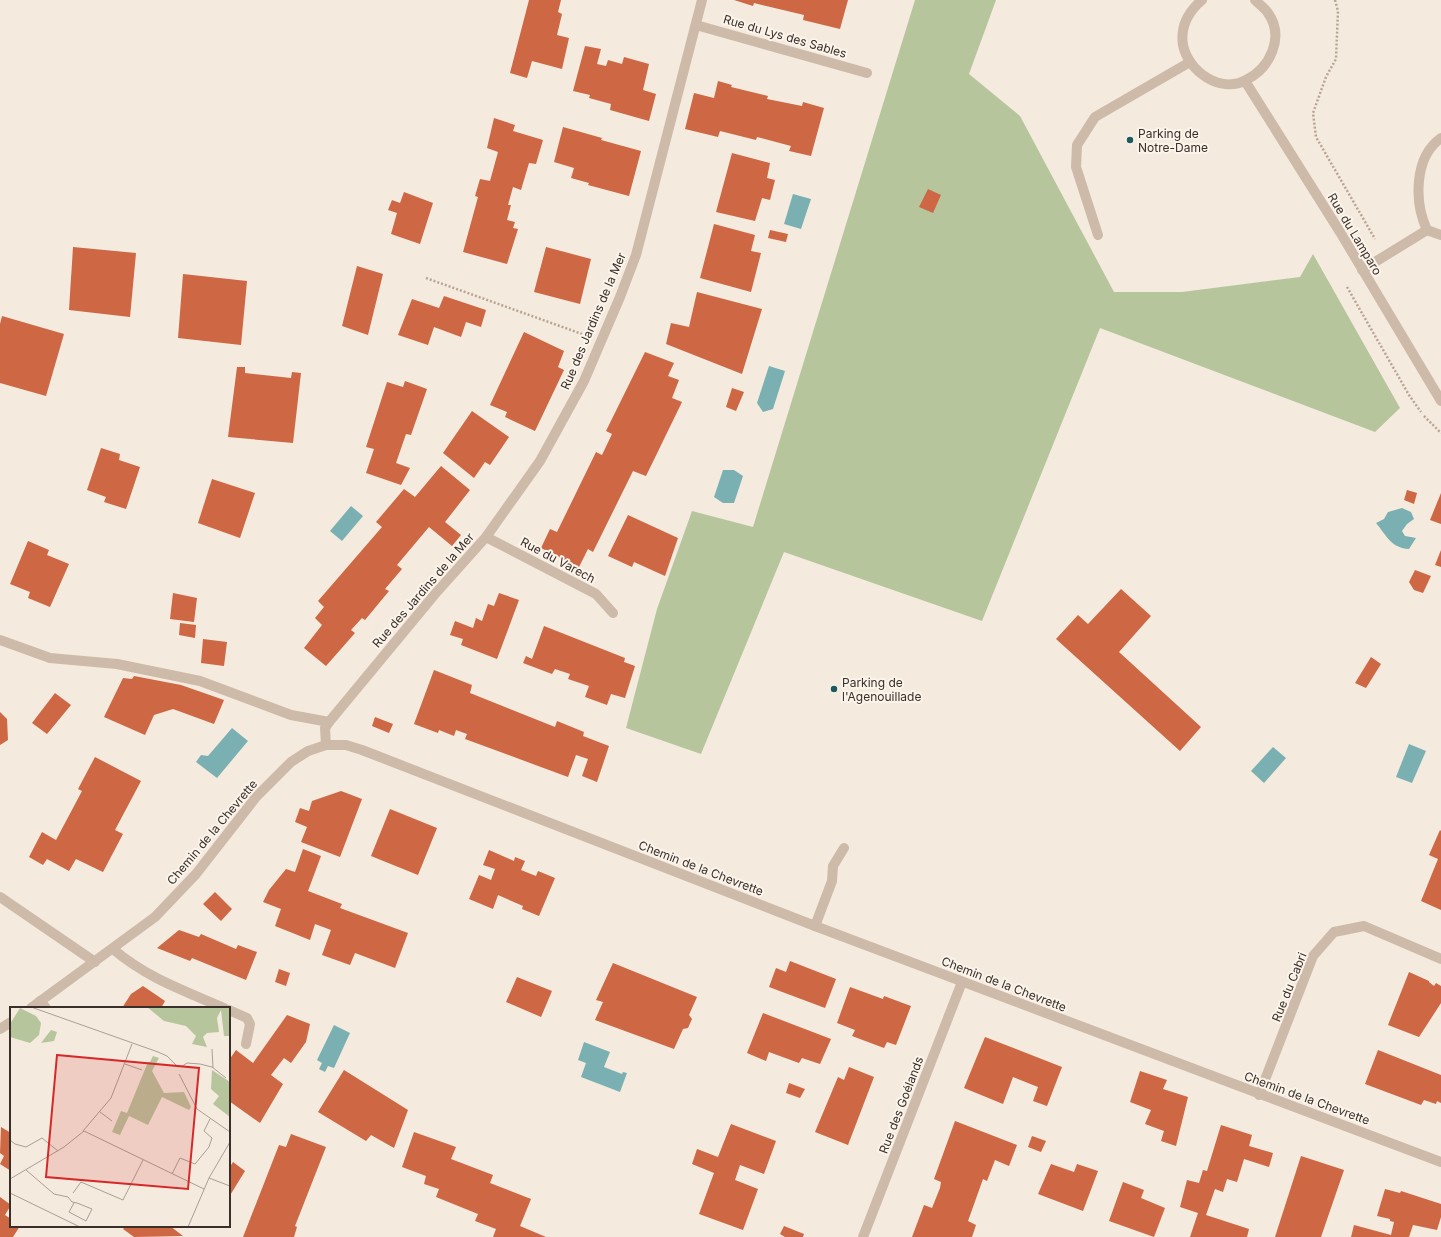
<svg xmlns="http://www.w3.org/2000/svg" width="1441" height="1237" viewBox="0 0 1441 1237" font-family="Inter,sans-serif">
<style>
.green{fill:#b7c59d}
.water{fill:#7bb0b3}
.building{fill:#cd6744}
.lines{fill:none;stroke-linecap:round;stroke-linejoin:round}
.path{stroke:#b9a493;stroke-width:2.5;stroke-dasharray:2 2;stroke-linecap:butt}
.service{stroke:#cdbaa9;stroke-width:10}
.minor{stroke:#cdbaa9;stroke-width:10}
.tertiary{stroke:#cdbaa9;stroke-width:10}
.poi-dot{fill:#1c5a5f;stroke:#fbf4eb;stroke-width:1.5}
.labels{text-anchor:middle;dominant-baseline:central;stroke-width:4;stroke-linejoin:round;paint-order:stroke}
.street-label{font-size:12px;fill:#3a2f29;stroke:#fbf4eb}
.poi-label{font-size:12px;fill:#3a2f29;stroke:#fbf4eb;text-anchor:start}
.inset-road{fill:none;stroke:#aa9f96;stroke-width:1}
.view{fill:#d62828;fill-opacity:0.15;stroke:#d62828;stroke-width:2}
.inset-edge{fill:none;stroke:#3a2f29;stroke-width:2}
</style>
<rect width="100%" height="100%" fill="#f4eade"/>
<!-- green -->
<path class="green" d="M915,0H996L969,74L1020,116L1114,292H1182L1300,277L1313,254L1400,408L1375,432L1100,328L982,621L784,552L701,754L626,728L657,609L692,511L753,527Z"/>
<!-- water -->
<g class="water">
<path d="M793,194L811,199L801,229L784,224Z"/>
<path d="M769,366L785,371L773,409L763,412L757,403Z"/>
<path d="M723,470H734L743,476L734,503H723L714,497Z"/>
<path d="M351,506L363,516L342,541L330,531Z"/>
<path d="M1402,508L1411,512L1414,519L1407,524L1402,531L1405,536L1416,538L1409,549C1391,548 1387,536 1376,523L1384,519L1388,512Z"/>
<path d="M232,728L248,741L217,778L196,762L201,755L208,756Z"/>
<path d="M1409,744L1426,751L1412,783L1396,777Z"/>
<path d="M1273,747L1286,758L1264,783L1251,771Z"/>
<path d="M334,1025L350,1033L334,1068L328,1066L325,1072L319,1069L322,1063L317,1060Z"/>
<path d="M584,1042L610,1052L604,1067L622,1074L623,1072L627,1073L620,1092L581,1077L586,1063L578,1060Z"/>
</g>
<!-- building -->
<g class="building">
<path d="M529,0H561L558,12L562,14L557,35L569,38L562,69L532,61L527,78L510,73Z"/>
<path d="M734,0H848L840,29L803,20L804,15L754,3L753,6Z"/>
<path d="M585,46L601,49L597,64L606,66L608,60L622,64L624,57L649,64L643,90L656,94L649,121L610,110L611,104L589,98L590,95L573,91Z"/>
<path d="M718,81L732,85L731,87L768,96L767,99L802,106L803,102L824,108L811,156L789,151L791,146L757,137L756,140L720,131L718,137L685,129L694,93L714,98Z"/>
<path d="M494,118L515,125L513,131L543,140L536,164L529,163L521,190L513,187L508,205H511L507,220L515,222L513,228L518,229L507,264L463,252L478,197L475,196L480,179L490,181L498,152L487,148Z"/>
<path d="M563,127L602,138L601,140L641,151L629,196L588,185L589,183L571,178L574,168L554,162Z"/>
<path d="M732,153L770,163L767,178L775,180L770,200L762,198L755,221L716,212Z"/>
<path d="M928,189L941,195L933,213L919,207Z"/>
<path d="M404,192L433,203L420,244L391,234L397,213L388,210L392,200L400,203Z"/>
<path d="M714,224L755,235L751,251L761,253L751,292L700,278Z"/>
<path d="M770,230L788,234L786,242L768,238Z"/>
<path d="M73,247L136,253L130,317L69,310Z"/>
<path d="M546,247L591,259L580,304L534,292Z"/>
<path d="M357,266L383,274L368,335L342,326Z"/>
<path d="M183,274L247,281L241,345L178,338Z"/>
<path d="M697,292L762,309L742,374L666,344L671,323L689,327Z"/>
<path d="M444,296L486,310L481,327L466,322L461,337L434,327L428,345L398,335L412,299L439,308Z"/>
<path d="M2,316L64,334L46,396L0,383V324Z"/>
<path d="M524,332L564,351L558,367L564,370L535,431L505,417L507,412L490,405Z"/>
<path d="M645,352L674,363L668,376L679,380L672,398L682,402L646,476L633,471L593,552L588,549L579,567L541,548L550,529L557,532L596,452L602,455L612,434L606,431Z"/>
<path d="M237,367H245V373L291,378L292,372L301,373L293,443L228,437Z"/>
<path d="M405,381L427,389L411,435L406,434L396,463L410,468L401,485L366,473L374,449L366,447L387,382L403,387Z"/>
<path d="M732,388L744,392L736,411L726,407Z"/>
<path d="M472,411L509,437L490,465L485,462L474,478L443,453Z"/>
<path d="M101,448L120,454L119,460L140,467L126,509L104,502L106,497L87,490Z"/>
<path d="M441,466L470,490L445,522L461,535L452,546L429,527L397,565L402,569L385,589L389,591L365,620L362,618L351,630L355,633L326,666L304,648L322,625L315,618L324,607L318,601L382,527L376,522L404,489L415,497Z"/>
<path d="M212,479L255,493L240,538L198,523Z"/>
<path d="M1407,490L1417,493L1414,504L1404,500Z"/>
<path d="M1441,493V524L1430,520Z"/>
<path d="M628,515L678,538L665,576L634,562L632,567L608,556Z"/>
<path d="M28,541L49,550L47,555L69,564L50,607L28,598L30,592L10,584Z"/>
<path d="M1441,550V567L1435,565Z"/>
<path d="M1415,570L1431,576L1423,593L1414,590L1409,582Z"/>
<path d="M1121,589L1151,616L1119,652L1201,727L1180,751L1056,639L1078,615L1088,624Z"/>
<path d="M173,593L197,598L194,622L170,619Z"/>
<path d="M499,593L519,600L497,659L461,645L463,639L450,635L455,621L473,628L476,618L482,621L488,604L494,606Z"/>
<path d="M180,623L196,625L195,638L179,635Z"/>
<path d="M544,626L625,658L624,662L635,666L625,698L611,694L607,705L585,697L589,686L568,679L570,674L555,669L552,674L523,663L526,656L532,659Z"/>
<path d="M203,639L227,642L224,666L201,663Z"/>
<path d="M1371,657L1381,664L1366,688L1355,683Z"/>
<path d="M434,670L472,685L470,693L555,727L557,721L584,732L583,736L609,746L597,782L582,776L588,759L576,755L568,777L465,739L467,734L456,730L454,736L439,730L438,733L414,724Z"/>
<path d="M134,676L181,685L224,700L214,724L173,709L154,715L145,735L104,717L123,678L132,679Z"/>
<path d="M55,693L71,705L47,734L32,723Z"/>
<path d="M0,712L7,719L8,740L0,745Z"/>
<path d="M375,717L393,724L389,733L372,726Z"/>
<path d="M95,757L141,781L115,830L123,834L103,872L76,859L69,871L47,859L43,865L29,857L42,832L56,840L82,791L78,789Z"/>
<path d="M341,791L362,799L340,857L301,842L307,827L295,822L300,808L309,811L312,801Z"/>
<path d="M390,809L437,828L418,875L371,856Z"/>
<path d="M1440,830L1441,831V910L1421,901L1438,859L1429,855Z"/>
<path d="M303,849L321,856L308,891L342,904L340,908L408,933L395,968L355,953L350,965L322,955L331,930L315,924L310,940L275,926L281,909L263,902L269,890L286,869L295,872Z"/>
<path d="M489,850L514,861L515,857L525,861L521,870L536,876L538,871L555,878L539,916L522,909L523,906L498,895L493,909L469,899L479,875L491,880L495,869L483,865Z"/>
<path d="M215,892L232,909L221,921L203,904Z"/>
<path d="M179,930L199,937L201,934L236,949L238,945L257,952L246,980L192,958L190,961L157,948Z"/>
<path d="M790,961L836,979L825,1008L769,987L776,968L786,972Z"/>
<path d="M613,963L697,997L689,1015L692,1019L688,1028L683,1029L674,1049L595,1020L603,1002L596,1000Z"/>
<path d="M279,969L290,973L286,986L275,982Z"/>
<path d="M1409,972L1429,981V982L1434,986L1436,983L1441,986V1003L1419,1037L1388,1025Z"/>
<path d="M517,977L552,991L541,1017L506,1002Z"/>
<path d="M143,986L165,1001L161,1008H122L131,994Z"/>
<path d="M850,987L883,999L884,996L911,1006L896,1045L887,1042L884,1048L852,1036L855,1030L837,1023Z"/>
<path d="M763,1013L831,1039L820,1064L802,1058L799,1063L769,1052L766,1061L747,1053Z"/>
<path d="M287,1015L310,1024L306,1042L291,1063L284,1058L271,1075L283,1084L260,1123L229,1101V1060L236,1050L253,1063Z"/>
<path d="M985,1037L1062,1067L1047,1106L1033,1101L1038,1087L1013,1077L1003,1104L964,1088Z"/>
<path d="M1378,1050L1441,1075V1103L1437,1101L1436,1104L1424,1100L1421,1105L1365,1084Z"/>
<path d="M849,1067L874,1077L848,1145L815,1132L838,1077L844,1080Z"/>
<path d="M344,1070L408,1110L394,1148L371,1135L366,1141L318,1112Z"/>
<path d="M1140,1071L1167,1080L1163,1089L1188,1097L1176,1146L1161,1141L1164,1131L1145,1124L1151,1110L1130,1102Z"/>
<path d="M789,1083L805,1089L800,1098L786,1093Z"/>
<path d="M955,1121L1017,1145L1009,1166L995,1160L987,1181L983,1179L968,1221L976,1225L972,1237H912L924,1205L932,1208L940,1188L941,1182L934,1179Z"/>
<path d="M731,1124L776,1141L764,1174L740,1165L735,1180L758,1189L743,1230L699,1214L714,1173L692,1164L697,1149L718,1157Z"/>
<path d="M1221,1125L1252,1135L1249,1146L1273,1153L1269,1167L1244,1159L1237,1182L1227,1179L1223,1192L1215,1189L1206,1215L1249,1229L1247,1237H1190L1198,1213L1180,1207L1187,1180L1199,1183L1203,1170L1207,1171Z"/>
<path d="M1,1127L11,1133V1171L0,1164L4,1156L0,1153Z"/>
<path d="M414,1132L456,1147L451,1159L493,1175L490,1183L531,1199L520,1226L546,1237H493L496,1229L475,1221L478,1214L436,1197L439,1189L424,1184L426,1176L402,1167Z"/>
<path d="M291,1134L326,1147L295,1226L297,1227L294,1237H243L279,1145L286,1147Z"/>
<path d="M1032,1136L1046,1141L1041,1152L1028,1147Z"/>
<path d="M1301,1156L1344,1170L1321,1237H1275Z"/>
<path d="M233,1162L245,1171L229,1197V1168Z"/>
<path d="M1051,1164L1074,1172L1077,1164L1098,1171L1083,1211L1038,1194Z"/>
<path d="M1123,1182L1144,1190L1141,1198L1165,1208L1154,1237L1109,1221Z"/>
<path d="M1385,1189L1400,1193L1401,1191L1441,1204V1217L1437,1230L1413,1225L1409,1237H1351L1354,1225L1391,1235L1394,1222L1390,1221V1219L1377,1216Z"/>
<path d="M0,1197L11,1205L5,1215L11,1219V1226H20L13,1237H0Z"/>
<path d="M126,1226H170L183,1236L134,1237L123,1229Z"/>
<path d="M784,1226L804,1234L803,1237H785L780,1234Z"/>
</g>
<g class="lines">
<!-- path -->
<g class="path">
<path d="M1335,0L1338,11L1336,59L1326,77L1313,113L1316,137L1375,239"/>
<path d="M426,278L582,334"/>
<path d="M1347,287L1409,395L1421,412"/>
<path d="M1424,416L1441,433"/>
</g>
<!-- service -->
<g class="service">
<path d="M1441,138C1414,157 1414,202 1427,230L1441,235"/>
<path d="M1098,235L1076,167L1077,145L1095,117L1190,62"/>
<path d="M1362,270L1427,230"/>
<path d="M0,640L50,658L117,664L200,681L291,715L329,722"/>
<path d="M815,926L832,881L833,866L844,848"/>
<path d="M113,949C147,978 183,990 224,1008"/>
<path d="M40,1001L46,1008"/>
<path d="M229,1010L247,1018L250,1024L246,1044"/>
</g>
<!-- minor -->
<g class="minor">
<path d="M696,25L867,73"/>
<path d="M486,537L596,594L613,613"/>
<path d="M326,745L325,728L329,722L435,594L486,537L540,461L584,381L620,297L636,255L702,0"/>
<path d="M0,897L95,962"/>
<path d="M31,1008L155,917L196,874L256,797L291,762L308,751L326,745H346L362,750L815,926L1441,1162"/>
<path d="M0,1029L11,1022"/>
<path d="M1259,1095L1313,956L1334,932L1364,926L1441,959"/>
<path d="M863,1237L962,982"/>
</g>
<!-- tertiary -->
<g class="tertiary">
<path d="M1202,0C1188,12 1180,26 1183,45C1188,71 1220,94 1246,80C1270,68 1285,37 1268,13C1265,8 1259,4 1255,0"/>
<path d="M1245,81L1340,232L1441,401"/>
</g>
</g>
<!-- markers -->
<g class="poi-dot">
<circle cx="1130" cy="140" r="4"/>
<circle cx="834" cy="689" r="4"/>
</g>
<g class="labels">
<!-- street labels -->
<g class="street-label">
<text transform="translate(785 36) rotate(16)">Rue du Lys des Sables</text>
<text transform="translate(1355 234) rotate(59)">Rue du Lamparo</text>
<text transform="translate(593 321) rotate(-67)">Rue des Jardins de la Mer</text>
<text transform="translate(558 560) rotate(28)">Rue du Varech</text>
<text transform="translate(423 590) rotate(-49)">Rue des Jardins de la Mer</text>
<text transform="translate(212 832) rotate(-50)">Chemin de la Chevrette</text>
<text transform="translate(701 868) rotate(21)">Chemin de la Chevrette</text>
<text transform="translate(1004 984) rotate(21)">Chemin de la Chevrette</text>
<text transform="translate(1289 987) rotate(-68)">Rue du Cabri</text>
<text transform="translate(1307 1098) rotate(20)">Chemin de la Chevrette</text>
<text transform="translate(901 1105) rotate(-69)">Rue des Goélands</text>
</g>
<!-- poi labels -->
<g class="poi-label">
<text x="1138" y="133">Parking de<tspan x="1138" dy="14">Notre-Dame</tspan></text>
<text x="842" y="682">Parking de<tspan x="842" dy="14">l'Agenouillade</tspan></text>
</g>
</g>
<!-- overview -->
<g transform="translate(10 1007)">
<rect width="220" height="220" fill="#f4eade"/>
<path d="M137,0H220V29H214L211,3L207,11L209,25L197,26L193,30L197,40L182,37L186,29L176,19L154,14ZM10,1L26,9L31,16L29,28L20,36L0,30V17ZM41,23L47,25L44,34L31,36ZM143,49L149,51L142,64L154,86L174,85L181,100L179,103L152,90L138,118L119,109L110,128L102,125L111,104L117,106L138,55H140ZM202,63L220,75V110L203,97L209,89L201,82Z" fill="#b7c59d"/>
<path class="inset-road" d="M21,0L148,45L157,49L166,58M202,42L203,61M115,57L132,63M171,60L177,56L190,57L202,60L216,71M169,67L187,102L220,125M90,105L102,114M73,124L101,91L122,37M0,133L5,137L16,140L32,131L48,144M16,163L44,187L58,190L62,195L67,196L82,202L76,214L59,205L64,196M162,167L170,151L185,157L199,140L202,131L194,124L200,112M199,171L220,179M0,172L54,140L74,124L194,182M0,186L70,220M63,186L71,175L113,193L133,153M178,220L199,171L220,135"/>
<path class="view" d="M47,48L189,61L178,182L36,170Z"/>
<rect width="220" height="220" class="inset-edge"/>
</g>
</svg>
